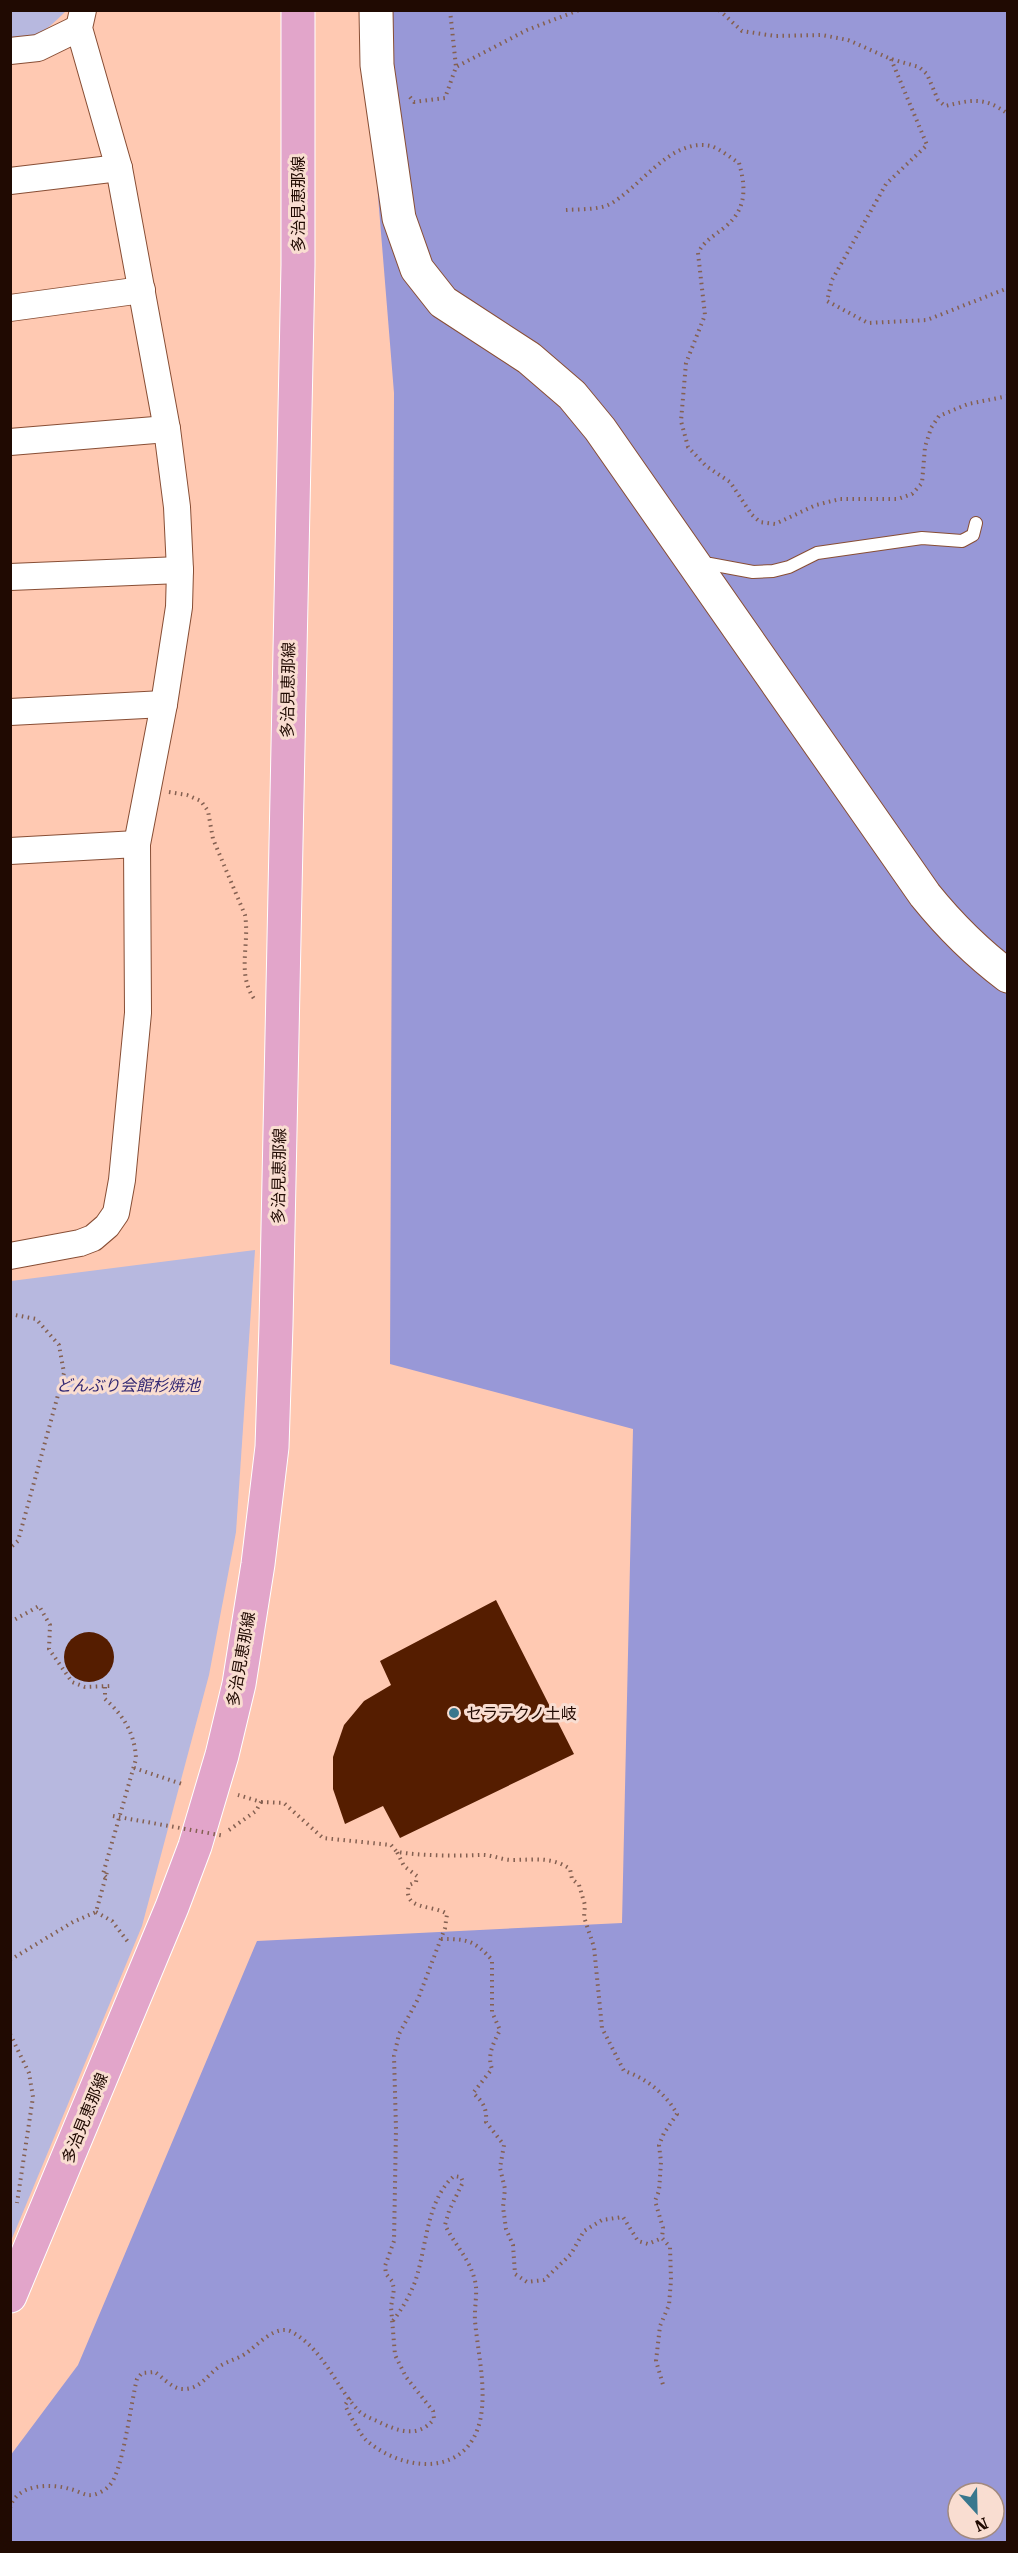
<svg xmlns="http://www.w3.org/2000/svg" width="1018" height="2553" viewBox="0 0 1018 2553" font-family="'Roboto Serif','Noto Sans JP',serif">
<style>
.green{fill:#b7b8df}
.forest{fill:#9898d7;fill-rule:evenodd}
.building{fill:#551d00}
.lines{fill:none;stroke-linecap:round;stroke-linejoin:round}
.lane-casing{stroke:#884e35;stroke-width:14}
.street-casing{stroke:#884e35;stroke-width:28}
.secondary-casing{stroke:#884e35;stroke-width:35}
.primary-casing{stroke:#fff;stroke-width:35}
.path{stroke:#846051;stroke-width:4;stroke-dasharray:1.5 4.5;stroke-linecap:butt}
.lane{stroke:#fff;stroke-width:12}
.street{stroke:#fff;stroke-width:26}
.secondary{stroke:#fff;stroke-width:33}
.primary{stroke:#e2a5ca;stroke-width:33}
.path-bridge{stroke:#846051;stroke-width:4;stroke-dasharray:1.5 4.5;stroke-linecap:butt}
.poi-dot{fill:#39778d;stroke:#f9ddd1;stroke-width:2}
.labels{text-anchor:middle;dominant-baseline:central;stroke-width:6;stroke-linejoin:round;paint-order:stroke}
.street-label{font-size:16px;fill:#200a02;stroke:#f9ddd1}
.park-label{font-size:16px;font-style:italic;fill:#342a74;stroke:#f9ddd1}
.poi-label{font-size:16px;fill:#200a02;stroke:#f9ddd1;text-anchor:start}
</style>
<rect width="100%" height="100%" fill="#ffc9b2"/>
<!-- green -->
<g class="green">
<path d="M10,11H66C46,31 38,37 11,40Z"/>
<path d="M255,1250L236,1532L209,1675L142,1926L11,2241V1281Z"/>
</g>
<!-- forest -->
<path class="forest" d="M363,11H1007V2542H11L10,2456L78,2365L257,1941L622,1923L633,1429L390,1364L394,393ZM958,2493H994V2529H958Z"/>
<!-- building -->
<g class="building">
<path d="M496,1600L574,1754L400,1838L383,1806L345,1824L333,1789V1757L344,1725L364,1701L391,1685L380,1661Z"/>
<circle cx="89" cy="1657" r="25"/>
</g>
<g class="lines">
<defs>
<path id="lane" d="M699,565L710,564L753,572L773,571L789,567L817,553L922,538L962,541L973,535L976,523"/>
<g id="street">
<path d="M10,51L38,48L79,28"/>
<path d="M10,181L119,168"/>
<path d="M10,308L142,290"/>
<path d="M10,442L167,429"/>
<path d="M10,577L180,570"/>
<path d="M10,712L164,704"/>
<path d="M10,851L137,844"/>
<path d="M10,1256L80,1243L93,1238L107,1226L116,1213L122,1180L138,1013L137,844L164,704L179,607L180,570L177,507L167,429L119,168L79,28L83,10"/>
</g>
<path id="secondary" d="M376,10L377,65L399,218L417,269L443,302L529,358L572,395L600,429L925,895C950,926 976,952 1008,976"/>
<path id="primary" d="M10,2296L172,1907L195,1846L222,1755L239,1684L258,1564L272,1447L276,1325L298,265V10"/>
</defs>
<!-- lane casing -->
<use href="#lane" class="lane-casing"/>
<!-- street casing -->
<use href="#street" class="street-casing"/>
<!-- secondary casing -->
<use href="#secondary" class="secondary-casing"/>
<!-- primary casing -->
<use href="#primary" class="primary-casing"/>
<!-- path -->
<g class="path">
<path d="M450,10L456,67"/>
<path d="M719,10L742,31L775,36L822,35L848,40L891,59L919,67L927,74L938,100L945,106C971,100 984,96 1008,114"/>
<path d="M891,59L927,145L886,184L832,280L827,301L868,323L927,320L1008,288"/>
<path d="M410,97L414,102L445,98L456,67L527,30L579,10"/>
<path d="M566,210C579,209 596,210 608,205C639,190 670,137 711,146C720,149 731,158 739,163C746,187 747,209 725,227C714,236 704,241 698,253L705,315L686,363L681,421L688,447L706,466L730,482L752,515L760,522L775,524L816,505L840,499H898L912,494L922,483L925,447L931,428L939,416L968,404L1008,396"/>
<path d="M169,792L187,795L201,801L208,811L213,839L245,915C250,945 236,974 255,1000"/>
<path d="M10,1314L36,1319L59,1345L64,1373L18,1541L10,1548"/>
<path d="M10,1618L14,1620L39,1606L50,1625L49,1649L72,1682L85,1687L111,1686"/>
<path d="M105,1687V1699C124,1716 135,1734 136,1759L103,1874L106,1877"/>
<path d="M134,1768L185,1785"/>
<path d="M261,1802L284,1803L323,1838L391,1845L397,1852C425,1856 453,1856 480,1855C491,1854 501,1860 512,1860C534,1860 551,1856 570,1869L572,1879L579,1885L585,1905L584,1917L594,1947L602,2028L624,2071C645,2077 667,2095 677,2114L664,2133L659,2145L661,2162L659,2191L655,2201L663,2228L662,2238L670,2247L671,2280L669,2305L660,2326L656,2361L664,2388"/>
<path d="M229,1830L256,1811L261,1802L238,1795"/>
<path d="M96,1912L112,1921L128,1942"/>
<path d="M441,1939C467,1939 474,1940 492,1960V2012L500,2030C493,2044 487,2055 492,2069L473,2093C483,2102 487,2108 486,2122L504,2145L500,2168L505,2189L503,2207L506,2229L513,2245L515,2274L527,2282L544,2280L571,2254L584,2231L602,2220L623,2217L638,2241L648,2244L662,2238"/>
<path d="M10,1960L73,1922L96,1912L107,1872"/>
<path d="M10,2034L29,2073L33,2097L17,2203"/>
<path d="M350,2398L345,2405C349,2414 360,2434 366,2440C401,2471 466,2479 480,2421C487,2389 478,2354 475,2321C474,2308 478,2293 475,2281C470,2259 454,2244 445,2225L449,2211L463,2182L461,2177L454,2176C428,2199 427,2240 418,2272C414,2289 403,2308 392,2322"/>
<path d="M10,2508C16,2484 50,2483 70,2489C76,2490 82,2494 88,2495C95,2496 104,2491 109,2486C123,2473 131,2401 137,2379L142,2373L155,2372C162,2377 173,2389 182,2389C200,2390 207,2375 220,2366C228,2361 237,2359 245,2354C257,2346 276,2323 292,2332C323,2349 335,2385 357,2409C362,2415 370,2418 377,2421C397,2431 418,2439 434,2419L433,2411L406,2377L395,2355L391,2307L394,2289L392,2281L386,2274L385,2266L394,2241L396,2129L394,2056L399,2034L418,1999L445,1928L447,1914C432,1904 402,1911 409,1885L416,1882L417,1876L404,1866L397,1852"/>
</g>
<!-- lane -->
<use href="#lane" class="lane"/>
<!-- street -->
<use href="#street" class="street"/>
<!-- secondary -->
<use href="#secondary" class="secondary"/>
<!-- primary -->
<use href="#primary" class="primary"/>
<!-- path-bridge -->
<path class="path-bridge" d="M113,1816L225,1836"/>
</g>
<!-- markers -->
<circle class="poi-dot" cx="454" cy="1713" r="6"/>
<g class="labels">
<!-- street labels -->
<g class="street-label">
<text transform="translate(298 204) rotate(-90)">多治見恵那線</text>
<text transform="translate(288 690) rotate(-89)">多治見恵那線</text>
<text transform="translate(279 1176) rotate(-89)">多治見恵那線</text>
<text transform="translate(241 1659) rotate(-80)">多治見恵那線</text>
<text transform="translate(85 2118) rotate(-68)">多治見恵那線</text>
</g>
<!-- park labels -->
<g class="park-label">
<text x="128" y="1385">どんぶり会館杉焼池</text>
</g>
<!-- poi labels -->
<g class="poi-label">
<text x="466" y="1713">セラテクノ土岐</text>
</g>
</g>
<!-- border -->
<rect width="1018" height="2553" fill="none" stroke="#200a02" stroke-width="24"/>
<!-- north arrow -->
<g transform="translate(976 2511) rotate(158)"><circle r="28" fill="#f9ddd1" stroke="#a2897e" stroke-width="1.5"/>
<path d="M0-4.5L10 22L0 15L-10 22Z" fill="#39778d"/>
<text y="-9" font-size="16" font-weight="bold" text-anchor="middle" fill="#200a02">N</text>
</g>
</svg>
